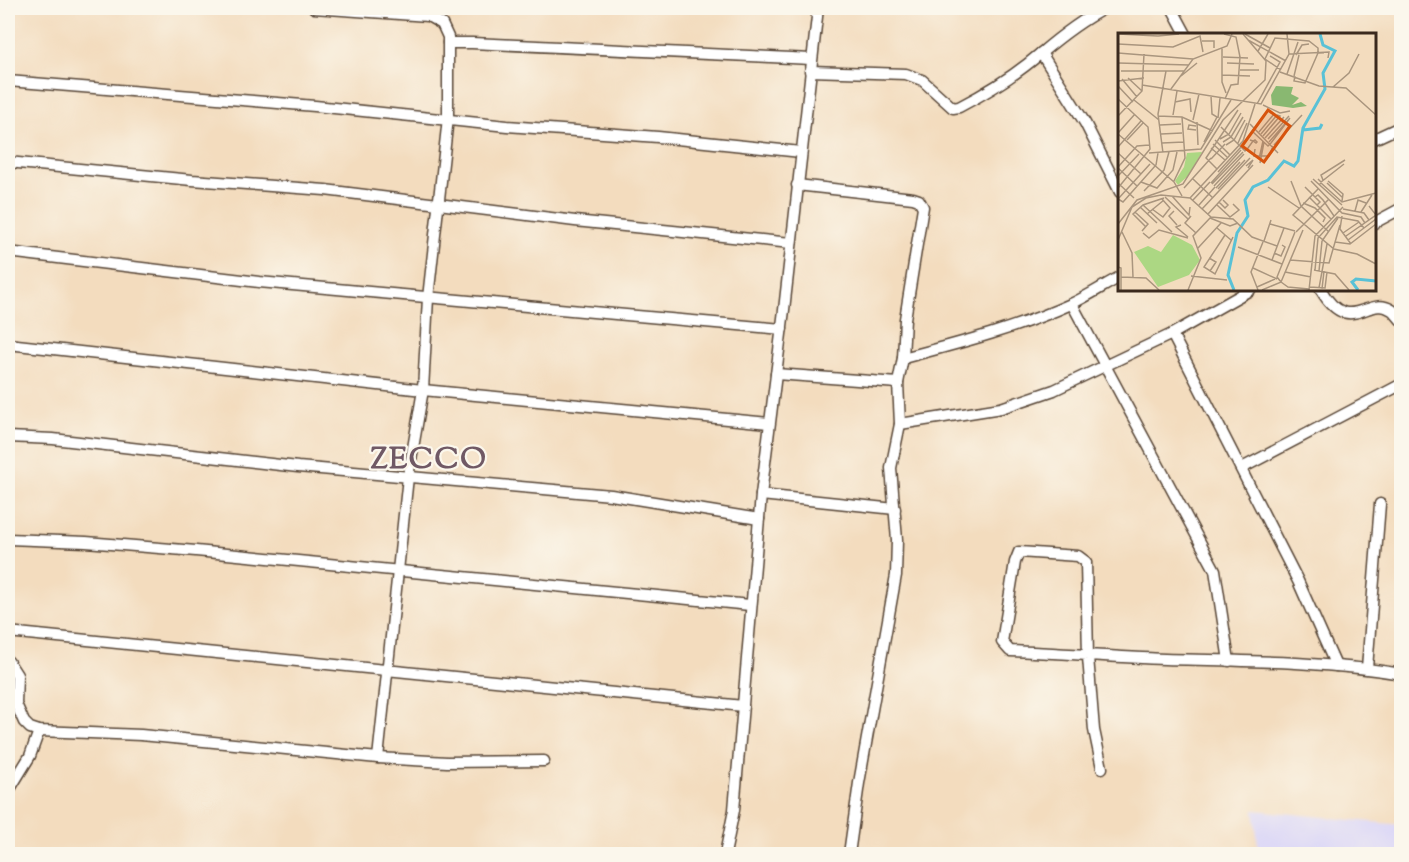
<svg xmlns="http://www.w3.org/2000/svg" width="1409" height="862" viewBox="0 0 1409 862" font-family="'Sorts Mill Goudy',serif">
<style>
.built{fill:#dad6f7}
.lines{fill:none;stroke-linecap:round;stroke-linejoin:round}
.minor-casing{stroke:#574536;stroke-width:13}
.minor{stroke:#fff;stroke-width:10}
.labels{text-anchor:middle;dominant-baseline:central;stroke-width:4.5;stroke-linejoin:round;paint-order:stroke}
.district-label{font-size:30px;font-weight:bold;letter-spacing:1.5px;fill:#705965;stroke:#fbf7ec}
.inset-river{fill:none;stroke:#59c1d6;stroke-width:3}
.inset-road{fill:none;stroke:#a9957e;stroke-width:1.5}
.view{fill:#d7540e;fill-opacity:0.15;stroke:#d7540e;stroke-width:3}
.inset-edge{fill:none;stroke:#3b2a1e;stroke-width:3}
</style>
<rect width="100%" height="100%" fill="#fbf7ec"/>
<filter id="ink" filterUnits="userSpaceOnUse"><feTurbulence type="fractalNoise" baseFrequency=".0167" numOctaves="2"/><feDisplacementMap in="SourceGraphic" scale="12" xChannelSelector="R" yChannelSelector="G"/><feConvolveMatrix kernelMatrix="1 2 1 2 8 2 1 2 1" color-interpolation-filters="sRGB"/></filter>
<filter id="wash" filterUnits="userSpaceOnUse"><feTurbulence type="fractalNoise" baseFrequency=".008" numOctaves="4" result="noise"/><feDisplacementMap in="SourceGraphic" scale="24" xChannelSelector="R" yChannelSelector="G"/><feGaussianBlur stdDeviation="1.35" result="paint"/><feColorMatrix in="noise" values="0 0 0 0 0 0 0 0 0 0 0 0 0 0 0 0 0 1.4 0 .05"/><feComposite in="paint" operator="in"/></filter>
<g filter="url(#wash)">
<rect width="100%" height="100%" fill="#f3dcbe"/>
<!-- built -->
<path class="built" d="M1254,810L1401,825V854H1259Z"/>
</g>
<g filter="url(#ink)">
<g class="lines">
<defs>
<g id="minor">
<path d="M314,8L428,16L442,24L448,37V118L428,298L423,390L408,477L378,758"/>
<path d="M1172,8L1186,34"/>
<path d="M448,43H472L811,59"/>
<path d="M1041,53L1085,123L1120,192"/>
<path d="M810,71L906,74L922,80L953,108L959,107C986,93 1018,73 1041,53C1061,36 1082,20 1105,8"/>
<path d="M8,81L315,106L507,126L658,137L801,152"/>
<path d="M1374,139L1402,126"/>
<path d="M8,162L192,180L325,190L575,221L791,243"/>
<path d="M797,185L913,198L919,200L923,207L905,319L903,358L898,383L900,424L891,468L897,540L896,575L859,783L849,854"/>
<path d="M1374,223L1402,208"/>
<path d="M8,252L259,282L782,329"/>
<path d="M1321,290C1349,338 1368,294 1392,310C1395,312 1399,318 1402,321"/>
<path d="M1072,304L1215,570L1229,661"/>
<path d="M1172,334L1298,581L1336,666"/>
<path d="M8,344L423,390L769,423"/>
<path d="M903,358C960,343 1018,328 1071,304C1088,296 1103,286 1120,277"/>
<path d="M776,374L898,383"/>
<path d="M900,424L1001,408L1054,390L1172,334L1250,290"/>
<path d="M8,437L53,439L298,467L611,495L759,519"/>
<path d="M1242,468L1402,384"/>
<path d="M761,495L895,509"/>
<path d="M8,539L86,542L196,551L750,605"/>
<path d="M8,632L743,706"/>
<path d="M8,661L17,675L16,704L24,722L30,728L39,731L141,735L378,758L447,762L544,761"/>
<path d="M1367,668L1380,504"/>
<path d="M1102,768L1094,730L1088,657L1086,562L1078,556L1019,552L1015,562L1002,642L1010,651C1062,653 1113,657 1165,659C1244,661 1324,661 1402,674"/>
<path d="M8,792L30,756L39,731"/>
<path d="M725,854L734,810L761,495L784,310L818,8"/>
</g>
</defs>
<!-- minor casing -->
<use href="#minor" class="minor-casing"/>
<!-- minor -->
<use href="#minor" class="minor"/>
</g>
</g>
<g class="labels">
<!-- district labels -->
<g class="district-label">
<text x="429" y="460">ZECCO</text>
</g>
</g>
<!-- overview -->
<g transform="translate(1118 33)">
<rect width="258" height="258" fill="#f3dcbe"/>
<path d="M84,119L71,142L60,152L57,148L66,134L69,120ZM55,202L74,212L82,227L71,242L40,254L16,219L30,213L43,219Z" fill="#acd783"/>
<path d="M158,53L175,54L173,61L181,65L174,72L183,69L189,73L175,75L154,72L153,62Z" fill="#89b871"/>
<path class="inset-river" d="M185,97L202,95L204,91M116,257L110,242L119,200L130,183L127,167L135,154L150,147L166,128L176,133L180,128L185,95L207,56L205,40L217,18L205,12L202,1M240,257L234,249L238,246L258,248"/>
<path class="inset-road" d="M0,1L40,3M106,1L118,4L122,24L120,51L113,52L107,66M127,1L152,15M40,3L61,1M130,7L168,28M84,8H96V15M0,11L55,14L82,3L85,19M104,15V49L108,60M140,18L150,1M0,20L75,26M171,21L211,19L210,25M178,22L184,12L191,11M105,24L130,25M0,30L71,32M109,30L136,31M122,37H141M163,37L147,26L157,5L191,8L200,15V20M3,38H66M162,39L201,53L228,55L258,82M169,41L180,9M104,42L132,43M63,43L79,30M176,43L181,22M177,43L176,48L187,50L200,20H206M10,45L24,58M4,46L19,64M0,48L26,45M24,52L143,71L171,21L169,1M0,53L15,69M215,54L231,40L241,21M53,56L75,26L109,13L114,1M0,66L30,94L32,116L0,155M16,67L41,87M57,69L72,66L73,79M139,71L162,29L152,23M145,72L162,80L172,78M55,82L59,58M0,83L24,58L26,21M40,83L64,84L95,98M100,85L102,65M75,87L81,61M79,89L80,112M132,91L160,120M42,92L63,91M78,93L71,92L70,96L78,97M103,94L127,118L130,115L135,108L137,107L139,109L138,110L135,108L132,107M134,98L150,113L153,110M141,99L156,81M0,100L17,81M0,101L56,149L64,163M43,101L64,100M143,101L159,82M145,103L162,83L159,82M147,105L166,84M102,106L111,101L123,80M150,106L171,83M9,107L25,90M97,107L112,122M86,109L99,84L94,81L93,63M105,109L113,104L125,84M151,109L172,85M44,110L66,109M120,110L129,90M153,110L172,85M95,111L109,124M108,112L116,107L127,87M156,112L184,82M0,114L23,88M93,115L107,127M137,116L136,123H151L155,113M0,120L23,141M31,120L83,116L113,67M45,120L40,81L48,38M93,126L107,111M141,126L145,108M142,130L146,109M128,133L135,127L130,135M0,134L19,113L31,112M0,135L19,153M99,136L88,125L120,77M100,139L123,114M0,143L21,121M75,146L95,165M195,146L224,172M200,146L203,149L226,131M205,147L203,142L227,127M56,148L67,125L64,84M173,148L183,173L211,199M193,148L224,180L243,184L247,190M210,148L225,161L224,168M23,149L39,155L55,137L59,119M0,150L16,165M93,150L123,117M209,150L225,165M94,151L125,119M201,152L203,150L224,169L258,160M96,153L126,121M150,154L181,175M187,154L202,169L199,172M66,155L93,125M98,155L122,129M100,156L127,127M200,156L175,182L216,216L239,221L258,231M26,158L46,137L51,119M54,163L71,182L72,174M47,164L70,186M191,164L213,186M197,164L200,162L205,167L216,183M72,165L125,108L137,71M0,166L5,169L38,132L40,120M0,166L32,131M75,167L92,149M101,169L107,175L110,172L105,167M185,170L197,175L207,185L205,189M25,172L54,199M81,172L97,154M99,172L112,184L121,177L115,171M22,174L39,190M34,176L45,184L52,175L44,166M84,176L132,125M225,176L246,180L251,187M56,178L51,183L59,192M237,178L240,167L248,170M17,179L30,191L24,198M243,179L254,162M29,181L46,167M90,181L135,132M73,183L67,190L78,200M224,183L222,196L233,211M92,185L112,193L120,190M0,191L19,167L65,151L105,87L147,47L148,28L125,1M152,191L177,198M63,192L58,194L70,204M28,194L15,181L25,172L46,165M99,195L113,207M4,199L14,220L15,244M178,199L211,166M25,200L31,205L41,197L70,205M225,200L241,189M107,202L86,234L97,241L115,204M228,203L258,182L251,173M0,207L14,174L28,165L43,162L72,165L93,184L115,186L134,204L159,213M230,207L258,186M146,208L153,187M204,208L220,185M217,209L232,211L258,191M120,214L164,231M80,215L103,190M156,220L163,223L167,214L164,212M91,225L98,229L92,238M154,227L166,195M172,227L211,230L222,192M0,234L3,235V257M135,235L159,246M196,237L217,241L231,257M197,237L200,205L219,184L240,188L246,195M201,238L204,208M167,239L193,244M73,243L109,247M3,244L28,245L41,257M163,249L185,197M163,249L159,244L177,199M139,254L157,246M192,254L207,255L209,239M201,255L209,211M204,256L206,238M70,257L83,225L75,203L93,184M140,257L133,239L145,209M144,257L163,249L170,254L191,256M191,257L197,203L225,174"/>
<path class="view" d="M150,77L172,93L146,129L124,113Z"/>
<rect width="258" height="258" class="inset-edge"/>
</g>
<!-- margin -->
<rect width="1409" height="862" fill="none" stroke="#fbf7ec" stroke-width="30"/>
</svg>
